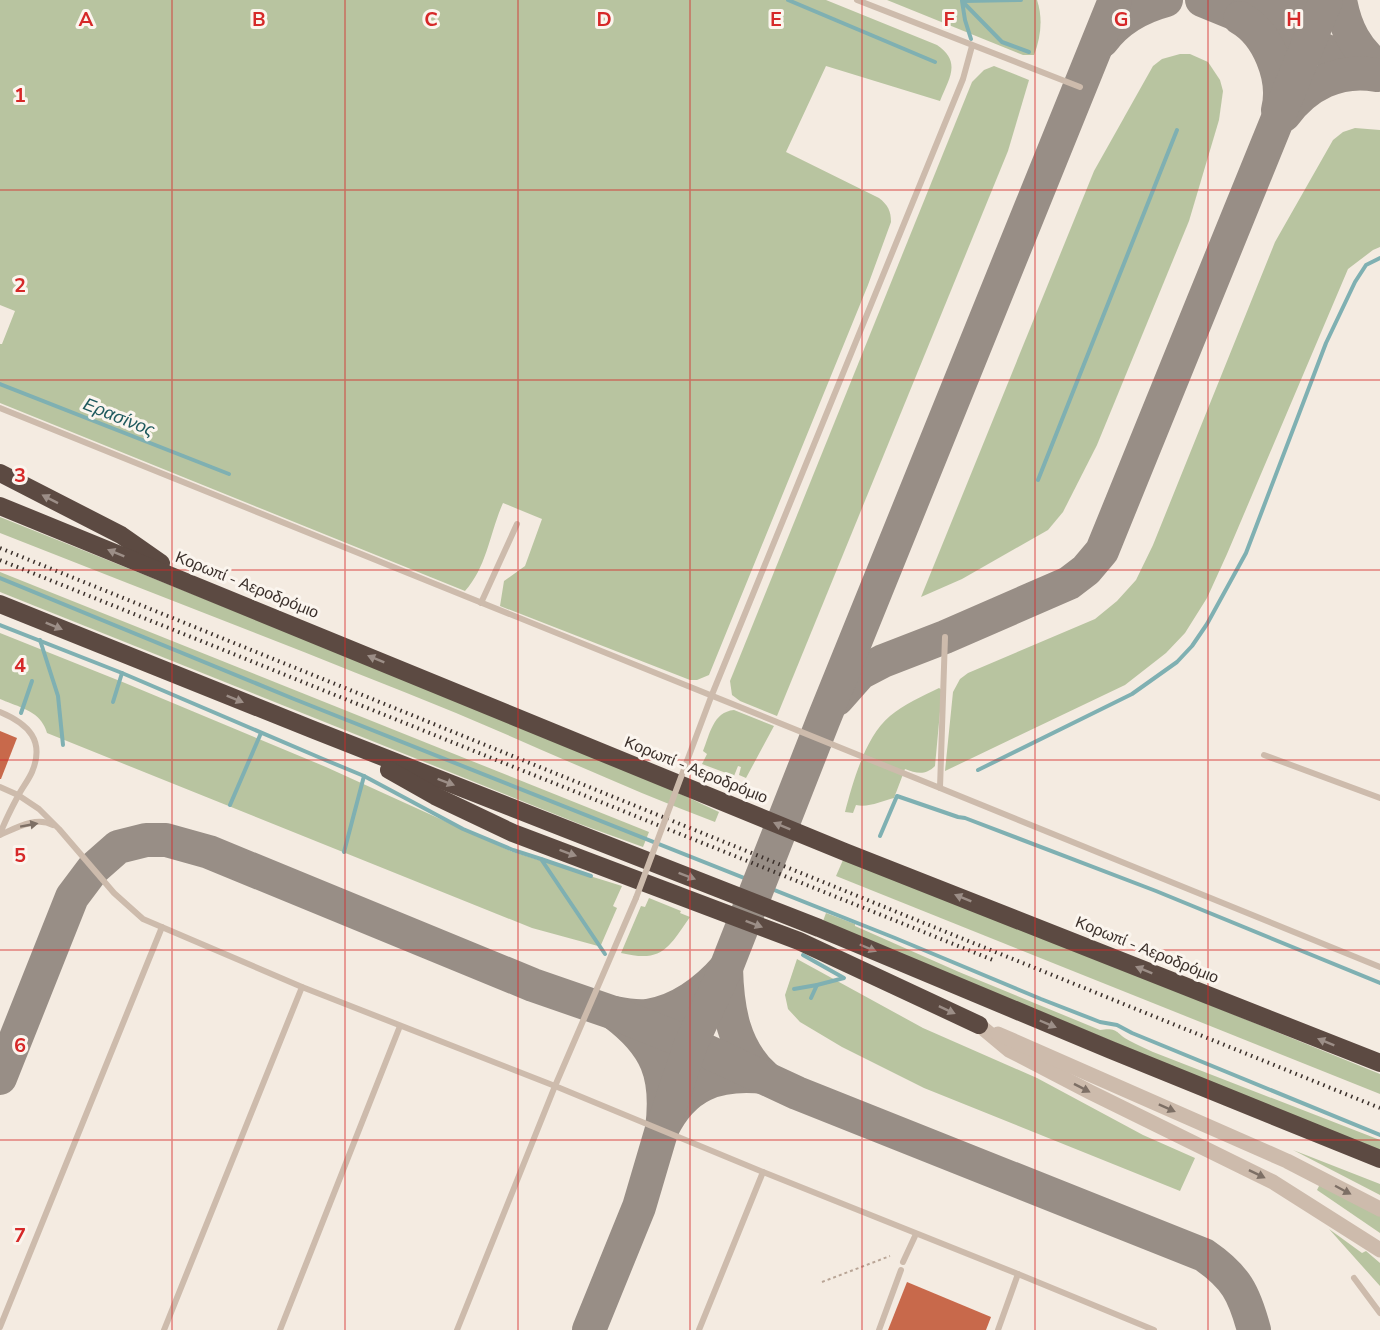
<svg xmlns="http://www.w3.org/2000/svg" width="1380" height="1330" viewBox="0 0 1380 1330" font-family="'Nunito Sans',sans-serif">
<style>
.green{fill:#b8c4a0}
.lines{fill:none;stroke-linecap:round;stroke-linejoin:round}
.stream{stroke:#7fb0b2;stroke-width:4}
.taxiway{stroke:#988e86;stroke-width:34}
.building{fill:#c8694b}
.path{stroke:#b9a596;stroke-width:2;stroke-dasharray:3 3;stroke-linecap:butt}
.service{stroke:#cdbbac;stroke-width:6}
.tertiary{stroke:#cdbbac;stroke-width:15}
.motorway{stroke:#5c4a42;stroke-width:18}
.rail{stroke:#3b302b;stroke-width:4;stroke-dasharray:1.5 4.5;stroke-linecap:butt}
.service-bridge{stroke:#cdbbac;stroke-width:6}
.oneway{fill:#9c8e87}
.oneway2{fill:#7d6f65}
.grid{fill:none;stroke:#d62828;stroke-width:1.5;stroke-opacity:0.55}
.labels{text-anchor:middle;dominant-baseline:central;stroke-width:6;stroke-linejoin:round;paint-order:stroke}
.street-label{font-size:16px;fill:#3b302b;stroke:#fbf5ee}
.water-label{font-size:18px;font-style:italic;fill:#1f5a5e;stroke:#fbf5ee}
.grid-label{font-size:20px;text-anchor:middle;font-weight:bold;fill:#d62828;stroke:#fbf5ee;stroke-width:6;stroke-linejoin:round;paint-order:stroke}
</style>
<rect width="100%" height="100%" fill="#f4ebe1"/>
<!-- green -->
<g class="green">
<path d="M0,0H826L937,45C962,62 949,78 940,101L826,66L786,152L879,198C888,205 891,211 891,222L868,285L709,675L697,680H690L500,606L504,581L525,566L542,519L503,503C490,532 487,567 465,591L0,403V344H2L15,311L0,305Z"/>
<path d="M887,0H1037C1043,18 1041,37 1034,55H1023Z"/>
<path d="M1180,54H1190L1208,62L1220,80L1223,91L1219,120L1189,221L1097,445L1063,512L1048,530L962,579L921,597L1094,171L1153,66L1162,59Z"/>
<path d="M994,66L1029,80L1008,151L777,716L740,701L732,695L730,681L972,82L984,70Z"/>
<path d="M1355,128L1380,130V247L1373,250L1348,269L1227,554L1207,598L1185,633L1166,653L1125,685L945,771L953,692L960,679L968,673L1095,619L1117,601L1136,580L1153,545L1275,242L1333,140L1343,132Z"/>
<path d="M0,517L549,737L634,772L719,812L715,822C627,789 542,749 456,713C304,651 152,593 0,533Z"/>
<path d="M0,572L649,832L643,847L577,823L0,592Z"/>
<path d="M0,633L125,683L326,767L513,852L622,886L613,906L617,908L601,945L598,946L532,928L47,733C46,730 45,727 43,724C36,710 13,705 0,699Z"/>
<path d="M939,688L942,690L935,766C925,776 916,773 905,769L894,798C882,801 868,808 856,805L853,813L845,812C853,782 865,737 890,716C904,704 923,696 939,688Z"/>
<path d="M734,710L774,726L746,778L739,775L741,767L738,766L734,776L702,764L707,754L703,751C710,734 713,712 734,710Z"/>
<path d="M843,860L1112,965L1380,1074V1094L836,876Z"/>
<path d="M649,898L681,911L680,913L690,917C668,948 663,963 621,953L641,906L645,907Z"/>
<path d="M826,913L855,924V926L959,972L1100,1030C1119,1027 1116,1034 1130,1041C1137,1045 1145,1048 1153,1052L1380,1140V1150L1253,1100L823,921Z"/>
<path d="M797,959L923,1028L1037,1078L1143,1135L1195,1158L1180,1191L924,1088L842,1047L800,1022L788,1009L785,995Z"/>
<path d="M1293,1150L1380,1184V1195L1297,1152Z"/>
<path d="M1321,1182L1380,1214V1233L1317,1190Z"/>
<path d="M1329,1229L1362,1253L1366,1251L1380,1263V1286Z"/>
</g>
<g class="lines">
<!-- stream -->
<g class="stream">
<path d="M788,0L935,62"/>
<path d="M963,1L1021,0"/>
<path d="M971,39L965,20L962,1L1002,42L1029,52"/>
<path d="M0,384L229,474"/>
<path d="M1038,480L1177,130"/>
<path d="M0,578L294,699L895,938L1041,999L1100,1022L1117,1025L1132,1033L1380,1135"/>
<path d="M0,625L122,673L323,759L364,776L463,829L513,850L541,859"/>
<path d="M40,640L58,696L63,745"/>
<path d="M113,702L122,673"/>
<path d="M21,713L32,681"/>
<path d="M978,770L1132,694L1177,662L1192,646L1207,624L1246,553L1326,343L1355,282L1366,265L1380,258"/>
<path d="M230,805L261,733"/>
<path d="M880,836L897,796L958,817L965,818L1156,891L1380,983"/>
<path d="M344,852L364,776"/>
<path d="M591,876L541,859L605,954"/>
<path d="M803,955L844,978L817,985"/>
<path d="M794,989L817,985L811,998"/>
</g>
<!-- taxiway -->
<g class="taxiway">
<path d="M1202,0L1380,73"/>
<path d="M1340,0C1345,28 1356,51 1380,68"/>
<path d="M1244,14C1267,18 1288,11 1307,0"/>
<path d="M1240,18C1268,34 1286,78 1278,110"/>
<path d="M1102,41C1118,19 1140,7 1166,0"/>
<path d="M1284,115C1306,85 1339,68 1377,75"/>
<path d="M837,699L860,673L883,661L945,637L1069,583L1086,570L1102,551L1326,0"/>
<path d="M726,968C727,1008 733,1049 765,1077C717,1072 684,1084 662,1129C669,1075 657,1045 614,1013C624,1015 636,1017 647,1016C678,1012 706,991 726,968Z"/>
<path d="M0,1078L72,897L93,869L118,847L146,840H166L209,852L533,985L614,1013L691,1044L797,1093L1204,1255C1236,1277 1244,1293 1254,1330"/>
<path d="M589,1330L639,1207L662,1129L691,1044L726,968L823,721L1115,0"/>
</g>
</g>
<!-- building -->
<g class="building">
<path d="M0,731L17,738L1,779H0Z"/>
<path d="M907,1282L991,1317L986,1330H888Z"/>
</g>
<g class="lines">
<!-- path -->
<path class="path" d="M822,1282L890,1256"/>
<!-- service -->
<g class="service">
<path d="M857,0L1080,87"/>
<path d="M0,408L940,788L945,637"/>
<path d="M481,603L517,524"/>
<path d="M0,712C29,724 45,741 32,772C28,781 22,788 18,796C11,809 5,821 0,834"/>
<path d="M1264,755L1380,798"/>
<path d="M687,761L711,697L963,79L972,46"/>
<path d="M0,787L18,795L39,809L59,829L114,893L143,919L302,987L555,1086L763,1172L1018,1274L998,1330"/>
<path d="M940,788L1380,967"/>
<path d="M0,835C16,828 36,816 53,825"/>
<path d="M903,1262L916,1234"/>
<path d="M1018,1274L1154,1330"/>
<path d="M1354,1278L1380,1313"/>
<path d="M0,1327L162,927"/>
<path d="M164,1330L302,987"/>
<path d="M280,1330L400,1026"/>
<path d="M457,1330L555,1086L636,898"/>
<path d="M699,1330L763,1172"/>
<path d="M879,1330L901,1270"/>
</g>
<!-- tertiary -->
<g class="tertiary">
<path d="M979,1025L1009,1050L1090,1092L1273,1182L1380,1250"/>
<path d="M998,1034L1287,1161L1380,1209"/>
</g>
<!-- motorway -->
<g class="motorway">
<path d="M0,473L121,535L161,563"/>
<path d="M0,506L845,852L1380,1063"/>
<path d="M0,604L314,730L819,928L1111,1050L1380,1159"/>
<path d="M389,770L435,796L513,833L799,941L979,1025"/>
</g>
<!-- rail -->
<g class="rail">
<path d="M0,548L1380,1108"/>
<path d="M0,560L993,960"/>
</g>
<!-- service-bridge -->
<path class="service-bridge" d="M636,898L687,761"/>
</g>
<!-- one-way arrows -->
<defs><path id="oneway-solid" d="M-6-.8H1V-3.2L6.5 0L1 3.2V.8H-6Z" transform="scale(1.5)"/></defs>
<g class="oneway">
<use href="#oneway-solid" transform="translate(50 499) rotate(-153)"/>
<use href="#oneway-solid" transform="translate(116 553) rotate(-158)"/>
<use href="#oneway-solid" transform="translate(54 626) rotate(22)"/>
<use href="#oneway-solid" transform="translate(376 659) rotate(-158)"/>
<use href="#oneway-solid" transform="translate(235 699) rotate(22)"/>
<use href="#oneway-solid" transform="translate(446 782) rotate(21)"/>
<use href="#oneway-solid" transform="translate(782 826) rotate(-158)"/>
<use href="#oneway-solid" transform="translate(568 853) rotate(20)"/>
<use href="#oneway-solid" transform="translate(687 876) rotate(21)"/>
<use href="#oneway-solid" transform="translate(963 898) rotate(-158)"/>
<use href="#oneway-solid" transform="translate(754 924) rotate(21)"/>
<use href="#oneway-solid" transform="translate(868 948) rotate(23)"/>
<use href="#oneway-solid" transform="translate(1144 970) rotate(-158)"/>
<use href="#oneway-solid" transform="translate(947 1010) rotate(25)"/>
<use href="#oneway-solid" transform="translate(1048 1024) rotate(23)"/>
<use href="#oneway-solid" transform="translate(1326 1042) rotate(-158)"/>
</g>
<g class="oneway2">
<use href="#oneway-solid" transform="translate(29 825) rotate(-10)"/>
<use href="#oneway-solid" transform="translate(1082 1088) rotate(27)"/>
<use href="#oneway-solid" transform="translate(1167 1108) rotate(24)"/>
<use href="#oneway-solid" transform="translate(1257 1174) rotate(26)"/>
<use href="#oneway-solid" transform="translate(1343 1190) rotate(28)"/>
</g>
<!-- grid -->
<path class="grid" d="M172,0V1330M345,0V1330M518,0V1330M690,0V1330M862,0V1330M1035,0V1330M1208,0V1330M0,190H1380M0,380H1380M0,570H1380M0,760H1380M0,950H1380M0,1140H1380"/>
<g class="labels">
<!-- street labels -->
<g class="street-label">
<text transform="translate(247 585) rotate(22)">Κορωπί - Αεροδρόμιο</text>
<text transform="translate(696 770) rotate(22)">Κορωπί - Αεροδρόμιο</text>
<text transform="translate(1147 950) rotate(22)">Κορωπί - Αεροδρόμιο</text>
</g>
<!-- water labels -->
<g class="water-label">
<text transform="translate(119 417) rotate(22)">Ερασίνος</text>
</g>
</g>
<g class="grid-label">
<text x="86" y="26">A</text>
<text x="259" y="26">B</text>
<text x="431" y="26">C</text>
<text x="604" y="26">D</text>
<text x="776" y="26">E</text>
<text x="949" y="26">F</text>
<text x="1121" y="26">G</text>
<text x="1294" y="26">H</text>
<text x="20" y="102">1</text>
<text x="20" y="292">2</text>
<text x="20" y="482">3</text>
<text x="20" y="672">4</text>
<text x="20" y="862">5</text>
<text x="20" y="1052">6</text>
<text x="20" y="1242">7</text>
</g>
</svg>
